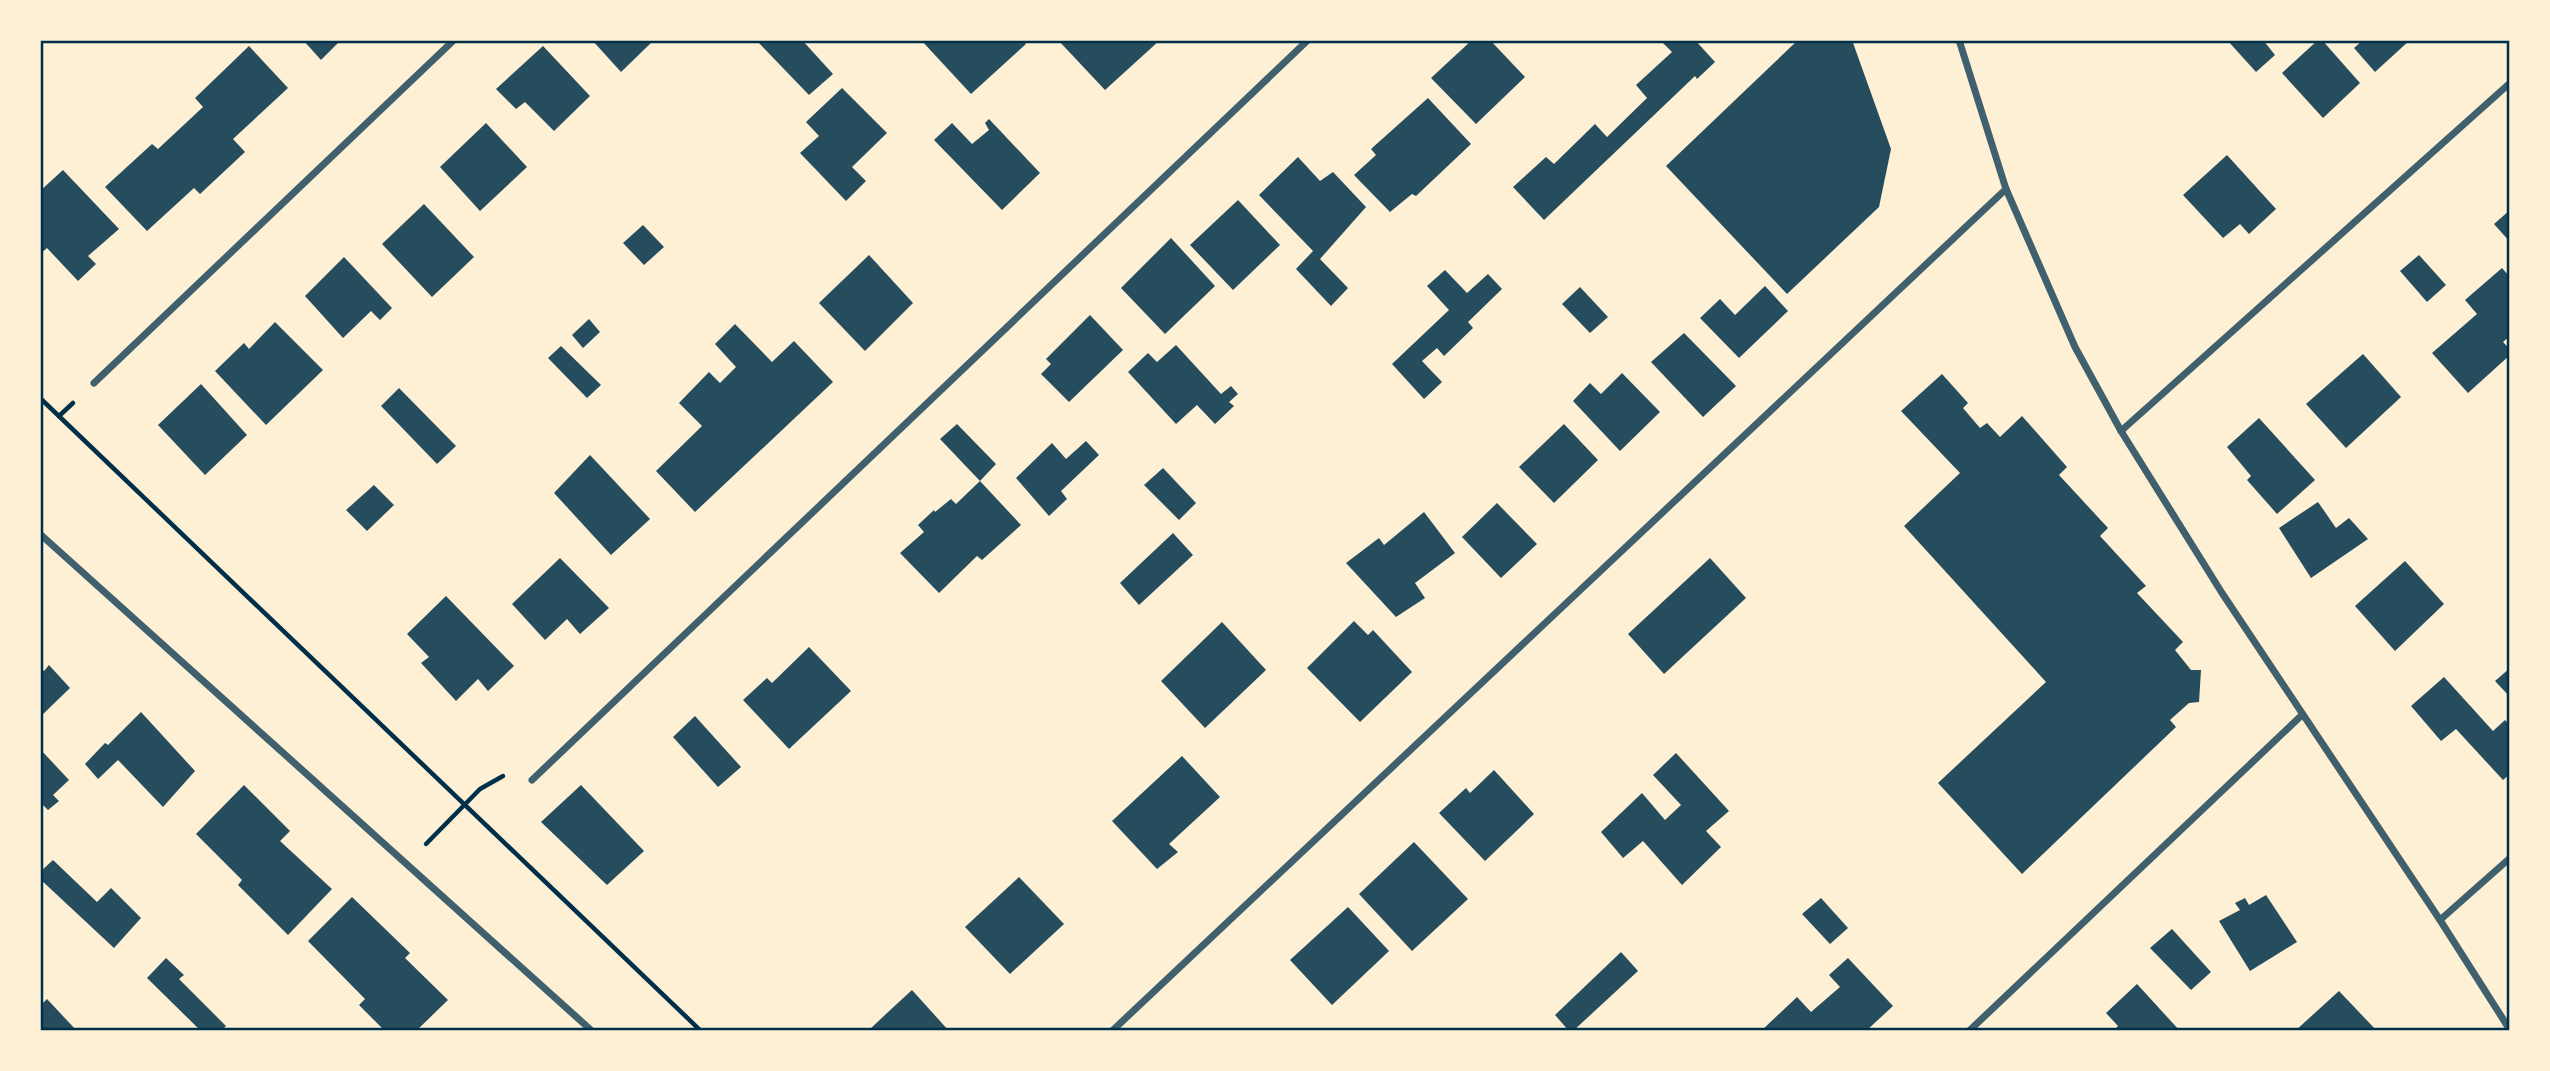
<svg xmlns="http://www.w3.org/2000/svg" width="2550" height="1071" viewBox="0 0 2550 1071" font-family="Spectral,serif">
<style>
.building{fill:#264d5e}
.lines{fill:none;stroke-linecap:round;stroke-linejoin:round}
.path{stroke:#003049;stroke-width:4.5}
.minor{stroke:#3f606c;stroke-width:7}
.neatline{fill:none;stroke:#003049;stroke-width:2.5}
</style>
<rect width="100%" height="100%" fill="#fdf0d5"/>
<!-- building -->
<g class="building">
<path d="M303,40H341L321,60Z"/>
<path d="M592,40H654L621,72Z"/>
<path d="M756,40H802L833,74L809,95Z"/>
<path d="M921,40H1022L1026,44L971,94Z"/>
<path d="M1058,40H1160L1105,90Z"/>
<path d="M1472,40H1490L1525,77L1476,124L1431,78Z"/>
<path d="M1660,40H1695L1715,62L1697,79L1695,76L1544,220L1513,187L1546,157L1554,164L1595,124L1607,137L1647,98L1636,85L1672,52Z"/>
<path d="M1798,40H1852L1891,149L1879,207L1787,294L1666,166Z"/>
<path d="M2227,40H2263L2275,55L2256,72Z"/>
<path d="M2318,40H2322L2360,83L2323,118L2282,73Z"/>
<path d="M2363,40H2410L2375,72L2354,48Z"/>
<path d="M249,46L288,88L233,139L245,152L200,194L194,188L147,231L105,187L152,144L158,149L203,107L195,98Z"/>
<path d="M543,46L590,96L554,131L525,102L516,109L496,89Z"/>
<path d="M842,88L887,133L852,167L866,181L846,201L800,153L819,136L806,122Z"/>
<path d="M1428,98L1471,144L1416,196L1412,194L1390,212L1354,175L1376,155L1371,149Z"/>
<path d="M989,119L1040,173L1002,210L934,140L952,123L972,144L989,130L985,123Z"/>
<path d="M486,123L527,167L480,211L440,167Z"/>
<path d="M2227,155L2276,209L2249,234L2240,224L2223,238L2183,195Z"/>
<path d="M1298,157L1320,181L1333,172L1366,207L1320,259L1348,288L1331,306L1296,269L1313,251L1259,195Z"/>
<path d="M63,170L119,229L88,256L96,264L78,281L47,248L40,254V191Z"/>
<path d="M1238,200L1280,245L1233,290L1190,245Z"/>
<path d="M424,204L474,257L432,297L382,244Z"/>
<path d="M2510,210V242L2494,224Z"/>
<path d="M643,225L664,247L644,265L623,243Z"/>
<path d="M1171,238L1215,286L1165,334L1121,288Z"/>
<path d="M869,255L913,303L865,351L819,303Z"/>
<path d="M2419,255L2446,285L2427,302L2400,271Z"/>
<path d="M344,257L392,308L380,320L371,311L343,338L305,296Z"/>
<path d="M2502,268L2510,277V336L2503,342L2510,349V355L2468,393L2432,353L2477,314L2465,300Z"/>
<path d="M1445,270L1467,293L1488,274L1502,289L1468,322L1473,328L1444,356L1437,348L1422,361L1442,382L1424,399L1392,364L1449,310L1427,286Z"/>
<path d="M1765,286L1788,311L1739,358L1700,318L1720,299L1735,315Z"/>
<path d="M1580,287L1608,317L1590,333L1562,304Z"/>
<path d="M1090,315L1123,350L1069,402L1041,374L1051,364L1046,359Z"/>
<path d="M589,319L600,332L583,348L572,335Z"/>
<path d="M275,322L323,370L266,425L215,371L244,343L249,349Z"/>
<path d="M735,324L772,362L794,341L833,382L695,512L656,471L702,426L679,403L709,372L720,383L736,367L715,344Z"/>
<path d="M1684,333L1736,386L1703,417L1651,362Z"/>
<path d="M1176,345L1221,394L1231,386L1238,394L1229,402L1234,406L1215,424L1197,405L1176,424L1128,372L1148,353L1157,362Z"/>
<path d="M561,346L601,385L587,398L548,358Z"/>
<path d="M2363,354L2401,397L2346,448L2306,404Z"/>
<path d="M1622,373L1660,412L1620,451L1573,401L1590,383L1601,394Z"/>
<path d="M1942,374L1968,403L1963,408L1980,428L1987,423L2000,437L2022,416L2067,467L2059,475L2108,528L2100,536L2146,586L2137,593L2183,642L2175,650L2191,670H2201L2199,702L2189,703L2170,720L2176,727L2022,874L1938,783L2046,682L1904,526L1960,473L1901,411Z"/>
<path d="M201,384L247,435L205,475L158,425Z"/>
<path d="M399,388L456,446L437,464L381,406Z"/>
<path d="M2259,418L2315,480L2277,514L2247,480L2251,476L2227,447Z"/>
<path d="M957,424L996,464L980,481L940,439Z"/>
<path d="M1564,424L1598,460L1554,503L1519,467Z"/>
<path d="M1086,441L1099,455L1061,491L1067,499L1049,516L1016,478L1052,443L1066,459Z"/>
<path d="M590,455L650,519L611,555L554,493Z"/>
<path d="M1163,468L1196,503L1179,520L1144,485Z"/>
<path d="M980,481L1021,525L982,560L977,556L939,593L900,553L924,532L918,525L934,510L935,512L951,499L956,504Z"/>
<path d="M374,485L394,505L367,531L346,510Z"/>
<path d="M2318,502L2336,528L2349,518L2368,539L2311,578L2279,528Z"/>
<path d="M1497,503L1537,544L1501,578L1462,537Z"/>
<path d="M1424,512L1455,553L1415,583L1425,598L1396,617L1346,563L1379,538L1384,545Z"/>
<path d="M1173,533L1193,555L1139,605L1120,583Z"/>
<path d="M560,558L609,608L580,634L567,619L545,640L512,604Z"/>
<path d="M1710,558L1746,598L1664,674L1628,634Z"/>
<path d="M2405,561L2444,604L2395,651L2355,606Z"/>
<path d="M446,596L514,666L488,691L478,679L456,701L421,663L429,657L407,634Z"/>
<path d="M1354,621L1368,635L1373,630L1412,672L1360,722L1307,668Z"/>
<path d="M1222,622L1266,670L1205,728L1161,681Z"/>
<path d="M809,647L851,691L789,749L743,700L767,678L772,683Z"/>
<path d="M49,665L70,688L40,717V667L44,671Z"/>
<path d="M2510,668V697L2495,681Z"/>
<path d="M2444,677L2493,731L2505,720L2510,725V774L2503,780L2456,729L2441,741L2411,706Z"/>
<path d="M141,712L195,771L163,807L118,760L98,779L85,764L105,743L108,745Z"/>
<path d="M695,716L741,767L718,787L673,737Z"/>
<path d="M40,749L69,780L53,795L59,801L48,810L43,805L40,808Z"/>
<path d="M1676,753L1729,811L1706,831L1721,847L1682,885L1643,841L1623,858L1601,832L1642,793L1665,820L1681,805L1653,775Z"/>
<path d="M1182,756L1220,797L1169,844L1178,852L1157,869L1112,821Z"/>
<path d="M1494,770L1534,814L1485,861L1439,813L1466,788L1470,793Z"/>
<path d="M244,785L290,831L280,841L332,889L288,935L238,885L242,880L196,834Z"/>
<path d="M581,785L644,851L607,885L541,822Z"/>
<path d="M1414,842L1468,899L1412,951L1359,894Z"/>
<path d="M53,860L97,902L111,888L141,918L114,948L40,879V872Z"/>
<path d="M1019,877L1064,924L1010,974L965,927Z"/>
<path d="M2266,895L2297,942L2250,971L2219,921L2240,910L2235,903L2245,898L2249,905Z"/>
<path d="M352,897L410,953L405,958L448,1000L416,1031H385L359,1005L365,999L308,941Z"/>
<path d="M1821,898L1848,928L1830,944L1802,914Z"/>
<path d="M1348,907L1389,951L1332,1005L1290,960Z"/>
<path d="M2172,929L2211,972L2191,990L2150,948Z"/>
<path d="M1621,952L1638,971L1573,1031H1569L1555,1015Z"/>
<path d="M166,958L184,975L179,979L226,1026L221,1031H201L147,978Z"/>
<path d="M1848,958L1893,1006L1866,1031H1761L1797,997L1811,1012L1840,987L1829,975Z"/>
<path d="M2137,984L2180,1031H2113L2118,1026L2106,1013Z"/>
<path d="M912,990L949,1031H868L887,1013Z"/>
<path d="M2339,991L2377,1031H2295Z"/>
<path d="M47,999L77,1031H40V1006Z"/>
</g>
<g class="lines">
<!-- path -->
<g class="path">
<path d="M40,398L701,1031"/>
<path d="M59,416L73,403"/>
<path d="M426,844L480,789L503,776"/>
</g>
<!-- minor -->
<g class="minor">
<path d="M1959,40L2006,189L2075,347L2121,431L2222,593L2440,920L2510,1030"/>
<path d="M94,383L454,40"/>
<path d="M2121,431L2510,83"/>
<path d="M40,534L592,1031"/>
<path d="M532,780L1308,40"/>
<path d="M2440,920L2510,858"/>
<path d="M1112,1031L2006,189"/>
<path d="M1969,1031L2302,715"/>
</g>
</g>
<!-- border -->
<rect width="2550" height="1071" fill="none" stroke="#fdf0d5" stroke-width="84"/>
<rect x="42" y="42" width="2466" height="987" class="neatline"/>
</svg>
